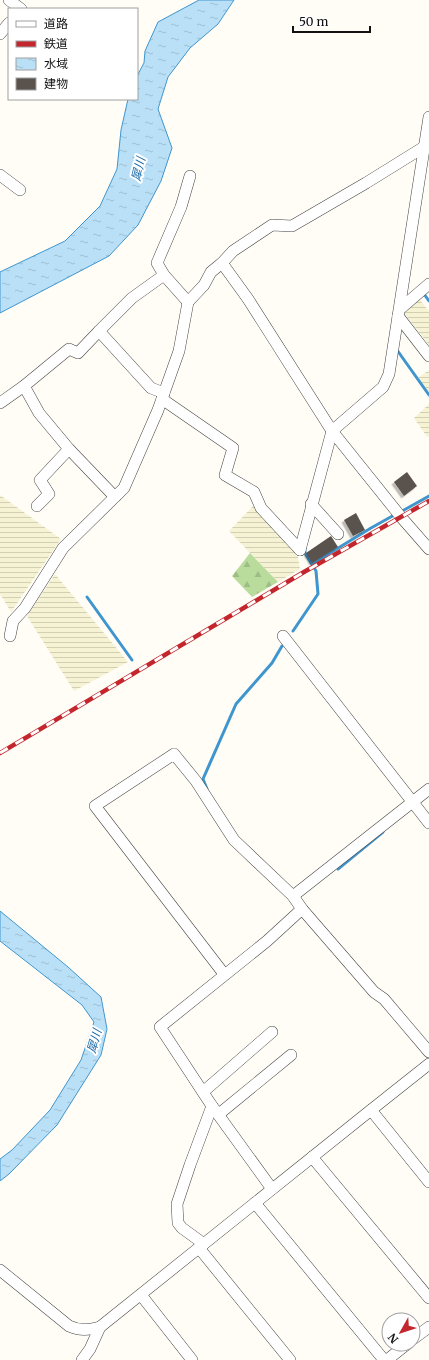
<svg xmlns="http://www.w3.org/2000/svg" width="429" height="1360" viewBox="0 0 429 1360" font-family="Merriweather,'Noto Sans JP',serif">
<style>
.farmland{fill:url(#farmland-rules)}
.forest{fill:url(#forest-firs)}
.water{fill:url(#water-ripples);stroke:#3f96cf}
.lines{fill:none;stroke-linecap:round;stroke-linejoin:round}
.stream{stroke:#3f96cf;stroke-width:3}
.building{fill:#5a524d;filter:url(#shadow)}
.street-casing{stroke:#444;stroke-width:12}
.street{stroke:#fff;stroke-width:11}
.rail-casing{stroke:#c4262e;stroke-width:4.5}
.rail{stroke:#fff;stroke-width:3;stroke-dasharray:9;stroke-linecap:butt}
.labels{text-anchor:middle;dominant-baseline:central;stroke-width:4;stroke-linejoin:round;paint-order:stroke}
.water-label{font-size:12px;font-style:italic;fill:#1768a6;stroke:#fff}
</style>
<defs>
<pattern id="farmland-rules" width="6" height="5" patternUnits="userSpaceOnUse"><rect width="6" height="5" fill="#f6f3d4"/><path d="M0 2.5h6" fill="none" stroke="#d2cfb5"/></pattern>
<pattern id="forest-firs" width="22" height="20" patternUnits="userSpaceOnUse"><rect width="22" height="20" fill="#b9dc9c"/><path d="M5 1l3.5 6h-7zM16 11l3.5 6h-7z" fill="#9ebc85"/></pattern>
<pattern id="water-ripples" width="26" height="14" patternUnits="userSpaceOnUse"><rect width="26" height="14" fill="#b9e0f7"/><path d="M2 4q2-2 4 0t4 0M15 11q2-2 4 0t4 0" fill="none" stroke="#9ebfd3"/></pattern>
<filter id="shadow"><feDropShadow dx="-2.5" dy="2.5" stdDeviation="0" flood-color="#0004"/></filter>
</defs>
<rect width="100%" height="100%" fill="#fffdf5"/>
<!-- farmland -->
<g class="farmland">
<path d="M419,299L429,311V345L404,313Z"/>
<path d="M429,370V393L418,378Z"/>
<path d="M429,404V436L427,437L414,418Z"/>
<path d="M0,495L61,539L11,612L0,594Z"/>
<path d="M253,506L297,552L300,569L278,582L229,531Z"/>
<path d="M55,574L128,662L74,691L27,616Z"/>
</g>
<!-- forest -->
<path class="forest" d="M250,553L278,582L252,597L232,576Z"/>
<!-- water -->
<g class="water">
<path d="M199,0H234L218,24L190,48L168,77L158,109L172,148L161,181L138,225L109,256L0,313V272L65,241L100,206L117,169L121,130L128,99H137V76L144,63L145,51L158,22Z"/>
<path d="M0,911L68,967L101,997L107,1029L101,1055L57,1125L9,1174L0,1181V1159L12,1150L50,1110L81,1060L94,1022L82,1005L0,941Z"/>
</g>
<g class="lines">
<!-- stream -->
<g class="stream">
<path d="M424,294L429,301"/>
<path d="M397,350L429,395"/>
<path d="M404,510L429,496"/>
<path d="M312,564L371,528L396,514"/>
<path d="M87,597L132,660"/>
<path d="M293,631L318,594L316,571L305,553V549"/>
<path d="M207,789L203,779L236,704L272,663L282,646"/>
<path d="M338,869L383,832"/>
</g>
</g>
<!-- building -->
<g class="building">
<path d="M407,472L417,486L404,496L394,482Z"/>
<path d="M356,513L365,530L353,536L344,520Z"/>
<path d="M331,536L338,547L312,563L306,553Z"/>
</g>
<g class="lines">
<defs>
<g id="street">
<path d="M9,0L21,9"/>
<path d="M0,34L9,23"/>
<path d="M0,175L20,190"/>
<path d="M222,263L248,299L332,431L401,517L429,549"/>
<path d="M188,302L164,275L157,263L181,207L190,176"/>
<path d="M400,309L429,284"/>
<path d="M398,316L429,356"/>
<path d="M99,331L132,298L164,275"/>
<path d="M24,386L39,413L69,449L115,497"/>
<path d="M162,399L233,448L225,475L254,492L261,508L300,550"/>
<path d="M0,403L24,386L69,349L78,353L99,331L151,388L164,393"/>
<path d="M311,504L338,534"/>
<path d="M37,506L49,494L40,480L69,449"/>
<path d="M300,550L332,431L383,387L389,374L429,117"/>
<path d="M10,636L13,621L25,608L63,548L124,488L158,410L179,351L188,302L204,285L211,272L222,263L233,251L272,225L292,226L366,183L424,147"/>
<path d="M283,636L429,823"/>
<path d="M293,896L429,789"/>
<path d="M224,974L95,806L174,754L196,781L234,840L293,896L302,909L374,992L384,999L429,1052"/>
<path d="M203,1092L272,1032"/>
<path d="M371,1110L429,1182"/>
<path d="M219,1114L291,1055"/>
<path d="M312,1157L429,1298"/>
<path d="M272,1189L212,1106L160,1027L267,941L302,909"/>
<path d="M255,1203L384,1360"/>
<path d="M204,1244L182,1228L178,1223L177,1204L190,1165L212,1106"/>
<path d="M199,1248L290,1360"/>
<path d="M0,1270L69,1326C80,1331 89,1330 100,1327L371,1110L429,1064"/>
<path d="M141,1295L192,1360"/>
<path d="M413,1339L429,1327"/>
<path d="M82,1360L90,1349L100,1327"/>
<path d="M387,1360L407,1344"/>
</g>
</defs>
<!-- street casing -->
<use href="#street" class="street-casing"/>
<!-- street -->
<use href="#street" class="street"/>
<defs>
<path id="rail" d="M0,753L304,572L429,501"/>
</defs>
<!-- rail casing -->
<use href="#rail" class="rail-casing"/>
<!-- rail -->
<use href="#rail" class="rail"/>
</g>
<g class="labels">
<!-- water labels -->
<g class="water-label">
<text transform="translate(138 169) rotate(-77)">犀川</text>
<text transform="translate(94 1041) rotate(-74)">犀川</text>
</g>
</g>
<!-- legend -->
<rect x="8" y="8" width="130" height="92" fill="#ffffff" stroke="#a0a0a0"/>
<rect x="16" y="21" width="20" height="6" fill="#ffffff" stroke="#a0a0a0"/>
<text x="44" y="28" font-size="12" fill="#111111">道路</text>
<rect x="16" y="41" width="20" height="6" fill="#c4262e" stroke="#a0a0a0"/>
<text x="44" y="48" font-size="12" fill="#111111">鉄道</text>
<rect x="16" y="58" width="20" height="12" fill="url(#water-ripples)" stroke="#a0a0a0"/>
<text x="44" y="68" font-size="12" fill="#111111">水域</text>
<rect x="16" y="78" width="20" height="12" fill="#5a524d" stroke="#a0a0a0"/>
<text x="44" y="88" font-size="12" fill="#111111">建物</text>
<!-- north arrow -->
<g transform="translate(401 1332) rotate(231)"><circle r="19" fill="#ffffff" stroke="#a0a0a0"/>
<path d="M0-3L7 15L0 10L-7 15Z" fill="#c4262e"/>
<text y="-6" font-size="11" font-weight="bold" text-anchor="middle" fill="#111111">N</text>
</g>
<!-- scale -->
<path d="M293 26v6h77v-6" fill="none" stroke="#111111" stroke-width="2"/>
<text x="299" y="26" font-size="12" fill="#111111" stroke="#ffffff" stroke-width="3" paint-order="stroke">50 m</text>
</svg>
